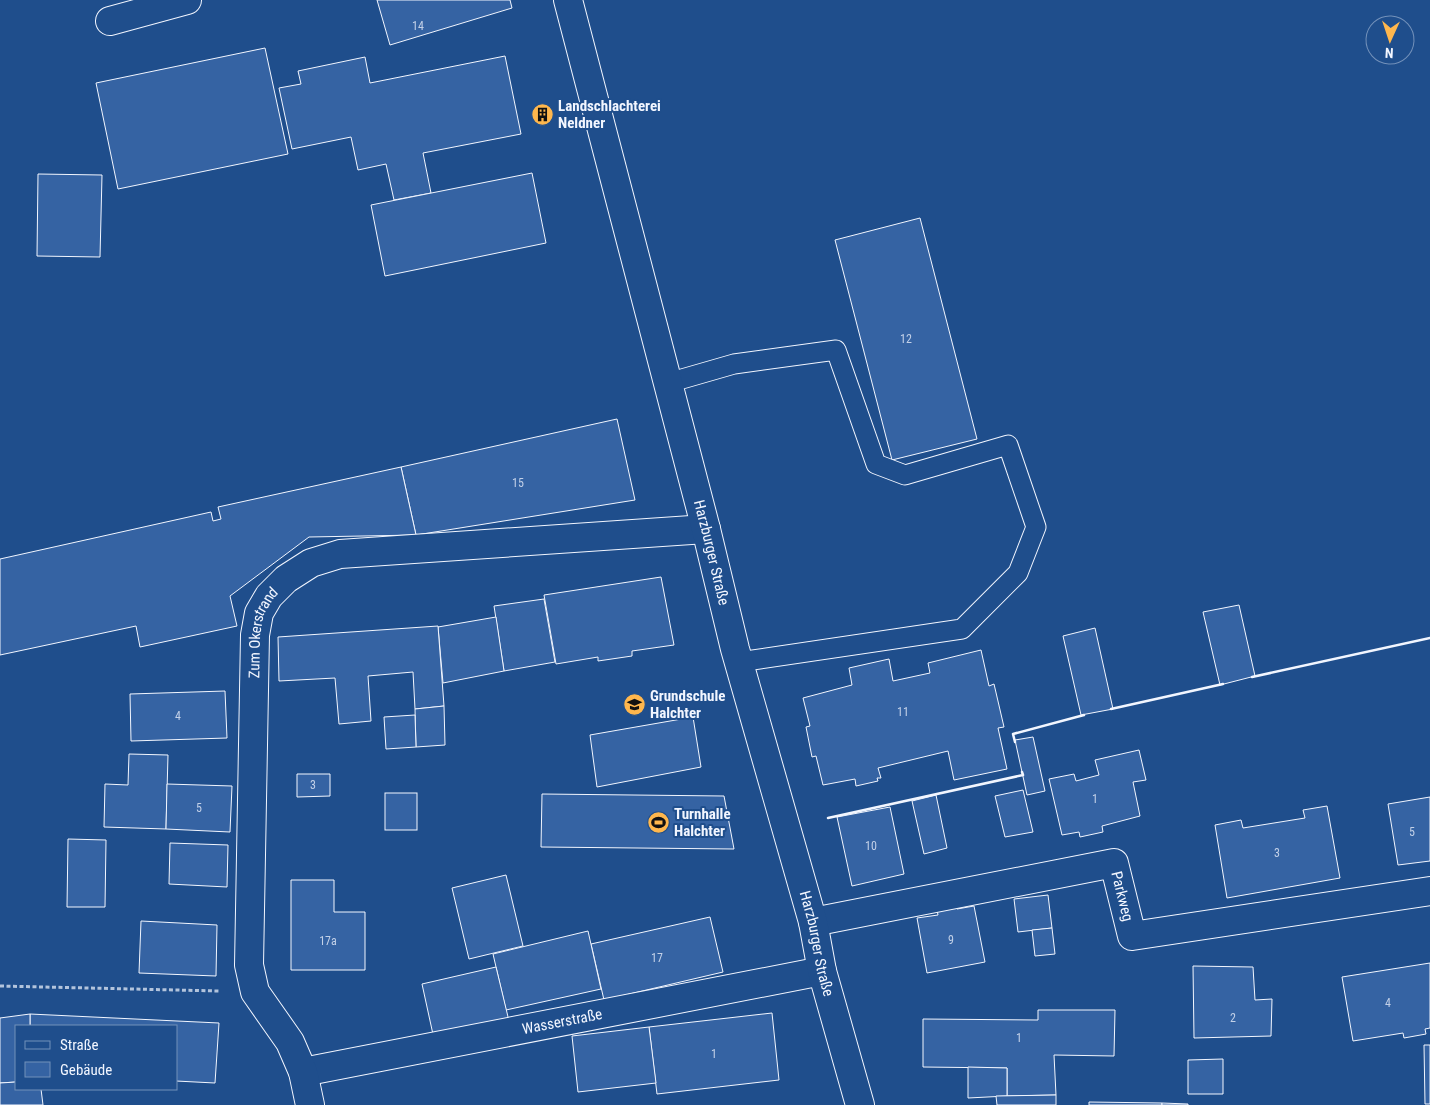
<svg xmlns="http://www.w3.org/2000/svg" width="1430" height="1105" viewBox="0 0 1430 1105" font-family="'Roboto Condensed',sans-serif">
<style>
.building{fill:#3563a3;stroke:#f2f6ff}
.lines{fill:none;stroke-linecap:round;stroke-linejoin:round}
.lane-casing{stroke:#f2f6ff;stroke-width:21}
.street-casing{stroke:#f2f6ff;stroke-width:30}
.secondary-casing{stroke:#f2f6ff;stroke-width:30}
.path{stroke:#b3c4dc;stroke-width:3;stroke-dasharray:4 2.5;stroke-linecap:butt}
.lane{stroke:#1f4e8c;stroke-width:19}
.street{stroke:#1f4e8c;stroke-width:28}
.secondary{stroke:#1f4e8c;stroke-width:28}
.wall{stroke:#f2f6ff;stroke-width:2.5}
.labels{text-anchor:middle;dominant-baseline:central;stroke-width:4;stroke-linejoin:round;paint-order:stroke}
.number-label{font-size:12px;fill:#c3d1e8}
.poi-label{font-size:15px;font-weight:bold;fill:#f2f6ff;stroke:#1f4e8c;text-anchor:start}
.street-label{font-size:15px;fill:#f2f6ff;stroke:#1f4e8c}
</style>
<rect width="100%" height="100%" fill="#1f4e8c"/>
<!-- building -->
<g class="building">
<path d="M377,0H510L512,8L390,45Z"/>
<path d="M265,48L288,154L118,189L96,83Z"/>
<path d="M505,56L521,134L423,153L431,193L394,200L386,164L358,170L351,137L292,149L279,88L301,84L298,71L365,57L370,83Z"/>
<path d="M537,112H547L548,117L537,118Z"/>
<path d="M532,173L546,243L385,276L371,205Z"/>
<path d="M38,174L102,175L100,257L37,256Z"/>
<path d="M920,218L977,439L892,460L835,240Z"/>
<path d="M617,419L635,500L416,535L401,467Z"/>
<path d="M401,467L416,535L309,537L230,596L237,626L140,647L136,626L0,655V559L211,512L213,521L221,519L218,507Z"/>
<path d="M661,577L674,645L632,651V656L598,661V657L556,664L544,595Z"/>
<path d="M544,599L555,662L504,671L494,606Z"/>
<path d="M1239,605L1255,676L1220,685L1203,612Z"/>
<path d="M496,617L504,671L443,683L438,627Z"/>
<path d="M438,626L444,706L415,709L413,672L368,676L371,721L339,724L335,678L279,681L278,637Z"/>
<path d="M1095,628L1113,709L1081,715L1063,636Z"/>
<path d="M981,650L989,686L994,684L1004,727L998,728L1007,769L954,780L948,751L878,768L881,778H877L878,781L856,786L855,779L823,785L816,756L812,757L806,727L810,726L803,698L852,685L849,668L889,659L893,681L930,673L928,663Z"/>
<path d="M225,691L227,738L131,741L130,694Z"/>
<path d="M444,706L445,745L416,747L415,709Z"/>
<path d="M415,715L416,747L386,749L384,717Z"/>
<path d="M693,717L701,767L597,787L590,735Z"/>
<path d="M1033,737L1045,791L1027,795L1015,740Z"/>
<path d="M1139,750L1146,780L1133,782L1140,816L1102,826L1103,832L1080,837L1079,832L1062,835L1049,779L1074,774L1076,781L1099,775L1095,760Z"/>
<path d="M129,754L168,755L166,829L104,827L105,784L128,785Z"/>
<path d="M297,774H330V796L297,797Z"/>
<path d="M167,784L232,786L230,832L166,829Z"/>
<path d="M1023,790L1033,832L1005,837L995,796Z"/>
<rect x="385" y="793" width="32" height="37"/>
<path d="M542,794L724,796L734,849L541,847Z"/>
<path d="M936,795L947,848L924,854L912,801Z"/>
<path d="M1430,797V861L1398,865L1388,804Z"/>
<path d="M1327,806L1340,878L1227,898L1215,825L1241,820L1243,828L1305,818L1303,810Z"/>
<path d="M890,807L904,874L852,886L837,817Z"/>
<path d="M68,839L106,840L105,907H67Z"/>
<path d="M170,843L228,845L227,887L169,884Z"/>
<path d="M506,875L523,946L469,959L452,888Z"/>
<path d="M291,880H334V912H365V970H291Z"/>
<path d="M1048,895L1052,928L1018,932L1014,899Z"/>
<path d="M955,901L957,909L974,906L985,962L927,973L917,918L938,915L936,905Z"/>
<path d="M710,917L723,972L604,1000L591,944Z"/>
<path d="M141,921L217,925L216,976L139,973Z"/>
<path d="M1052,928L1055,954L1035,956L1032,930Z"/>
<path d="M588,931L601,989L506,1010L493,954Z"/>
<path d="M1430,963V1028L1425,1029L1426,1034L1404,1038L1403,1033L1353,1041L1342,977Z"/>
<path d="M1193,966L1253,967L1255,1000L1272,999L1271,1036L1194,1038Z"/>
<path d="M496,967L509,1021L434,1039L422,984Z"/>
<path d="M1038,1010H1115L1114,1056L1054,1055L1056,1095L1007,1096V1068L923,1067V1019L1038,1020Z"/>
<path d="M772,1013L779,1080L657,1094L649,1027Z"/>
<path d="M30,1014L219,1023L215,1083L176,1081V1026H30Z"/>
<path d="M30,1014V1026H16V1082L0,1083V1018Z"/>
<path d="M649,1027L656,1083L578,1092L572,1036Z"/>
<path d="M1424,1045H1430V1104H1425Z"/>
<path d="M1223,1059V1094H1188V1060Z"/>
<path d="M968,1067L1007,1068V1096L968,1098Z"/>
<path d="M16,1082V1089H41L43,1105H0V1083Z"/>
<path d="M1056,1095V1105H997L996,1096Z"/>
<path d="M1089,1102L1162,1103V1105H1089Z"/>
<path d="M1162,1103L1188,1104V1105H1162Z"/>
</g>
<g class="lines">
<defs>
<path id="lane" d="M668,383L734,364L836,350L876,464L905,475L1008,445L1036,527L1018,573L962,629L739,662"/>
<g id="street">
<path d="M110,21L187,0"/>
<path id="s1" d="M813,922L1114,863L1132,936L1430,891"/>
<path id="s2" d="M303,1072L822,971"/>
<path id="s3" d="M310,1105L303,1072L290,1042L255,992L249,965L255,635L259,613L269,596L286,579L311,563L340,554L706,529"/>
</g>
<g id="secondary">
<path id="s4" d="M568,0L706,529L735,649L813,922L822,971L860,1105"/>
</g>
</defs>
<!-- lane casing -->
<use href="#lane" class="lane-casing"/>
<!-- street casing -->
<use href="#street" class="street-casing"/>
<!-- secondary casing -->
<use href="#secondary" class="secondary-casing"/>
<!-- path -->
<path class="path" d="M0,986L219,991"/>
<!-- lane -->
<use href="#lane" class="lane"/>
<!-- street -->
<use href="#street" class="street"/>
<!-- secondary -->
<use href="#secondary" class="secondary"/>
<!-- wall -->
<g class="wall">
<path d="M1252,677L1430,638"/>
<path d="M1111,709L1223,684"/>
<path d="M1015,742L1013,734L1084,715"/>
<path d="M828,818L1023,775L1022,772"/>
</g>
</g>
<!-- icons -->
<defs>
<symbol id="building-disc" viewBox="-11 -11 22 22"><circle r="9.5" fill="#ffb74d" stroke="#1f4e8c"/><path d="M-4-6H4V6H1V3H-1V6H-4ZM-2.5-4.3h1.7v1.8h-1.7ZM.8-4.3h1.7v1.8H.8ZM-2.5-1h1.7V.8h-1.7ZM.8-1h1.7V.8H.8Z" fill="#111"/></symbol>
<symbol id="school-disc" viewBox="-11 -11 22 22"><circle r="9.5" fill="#ffb74d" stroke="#1f4e8c"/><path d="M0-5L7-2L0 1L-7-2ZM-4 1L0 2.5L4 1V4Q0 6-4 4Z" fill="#111"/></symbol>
<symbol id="stadium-disc" viewBox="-11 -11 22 22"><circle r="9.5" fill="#ffb74d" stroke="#1f4e8c"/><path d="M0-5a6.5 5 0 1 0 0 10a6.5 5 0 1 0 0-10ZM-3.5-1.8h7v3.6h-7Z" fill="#111"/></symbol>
</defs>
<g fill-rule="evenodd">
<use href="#building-disc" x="530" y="102" width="25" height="25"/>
<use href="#school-disc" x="622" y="692" width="25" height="25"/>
<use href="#stadium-disc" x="646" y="810" width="25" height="25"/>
</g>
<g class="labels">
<!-- number labels -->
<g class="number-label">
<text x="418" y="26">14</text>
<text x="906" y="339">12</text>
<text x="518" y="483">15</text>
<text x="903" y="712">11</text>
<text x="178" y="716">4</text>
<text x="313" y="785">3</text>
<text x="1095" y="799">1</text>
<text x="199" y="808">5</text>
<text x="1412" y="832">5</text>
<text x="871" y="846">10</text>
<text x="1277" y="853">3</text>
<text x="951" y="940">9</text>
<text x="328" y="941">17a</text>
<text x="657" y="958">17</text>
<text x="1388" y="1003">4</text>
<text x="1233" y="1018">2</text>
<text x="1019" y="1038">1</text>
<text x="714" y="1054">1</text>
</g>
<!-- poi labels -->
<g class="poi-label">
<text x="558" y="106">Landschlachterei<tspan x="558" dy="17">Neldner</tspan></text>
<text x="650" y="696">Grundschule<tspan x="650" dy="17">Halchter</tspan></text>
<text x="674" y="814">Turnhalle<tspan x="674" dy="17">Halchter</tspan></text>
</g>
<!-- street labels -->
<g class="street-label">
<text stroke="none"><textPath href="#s4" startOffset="571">Harzburger Straße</textPath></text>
<text stroke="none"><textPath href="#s3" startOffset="489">Zum Okerstrand</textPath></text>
<text stroke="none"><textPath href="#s1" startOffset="341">Parkweg</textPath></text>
<text stroke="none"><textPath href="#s4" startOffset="976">Harzburger Straße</textPath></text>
<text stroke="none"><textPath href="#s2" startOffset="264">Wasserstraße</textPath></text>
</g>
</g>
<!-- legend -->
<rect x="15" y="1025" width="162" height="65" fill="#1f4e8c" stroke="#7391ba"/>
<rect x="25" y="1041" width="25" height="8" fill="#1f4e8c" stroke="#7391ba"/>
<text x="60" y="1050" font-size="15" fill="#f2f6ff">Straße</text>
<rect x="25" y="1062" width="25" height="15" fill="#3563a3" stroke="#7391ba"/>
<text x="60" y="1075" font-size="15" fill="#f2f6ff">Gebäude</text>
<!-- north arrow -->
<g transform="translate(1390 40) rotate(183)"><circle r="24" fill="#1f4e8c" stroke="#7391ba"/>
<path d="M0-4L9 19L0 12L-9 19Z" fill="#ffb74d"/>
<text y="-8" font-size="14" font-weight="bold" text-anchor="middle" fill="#f2f6ff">N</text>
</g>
</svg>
